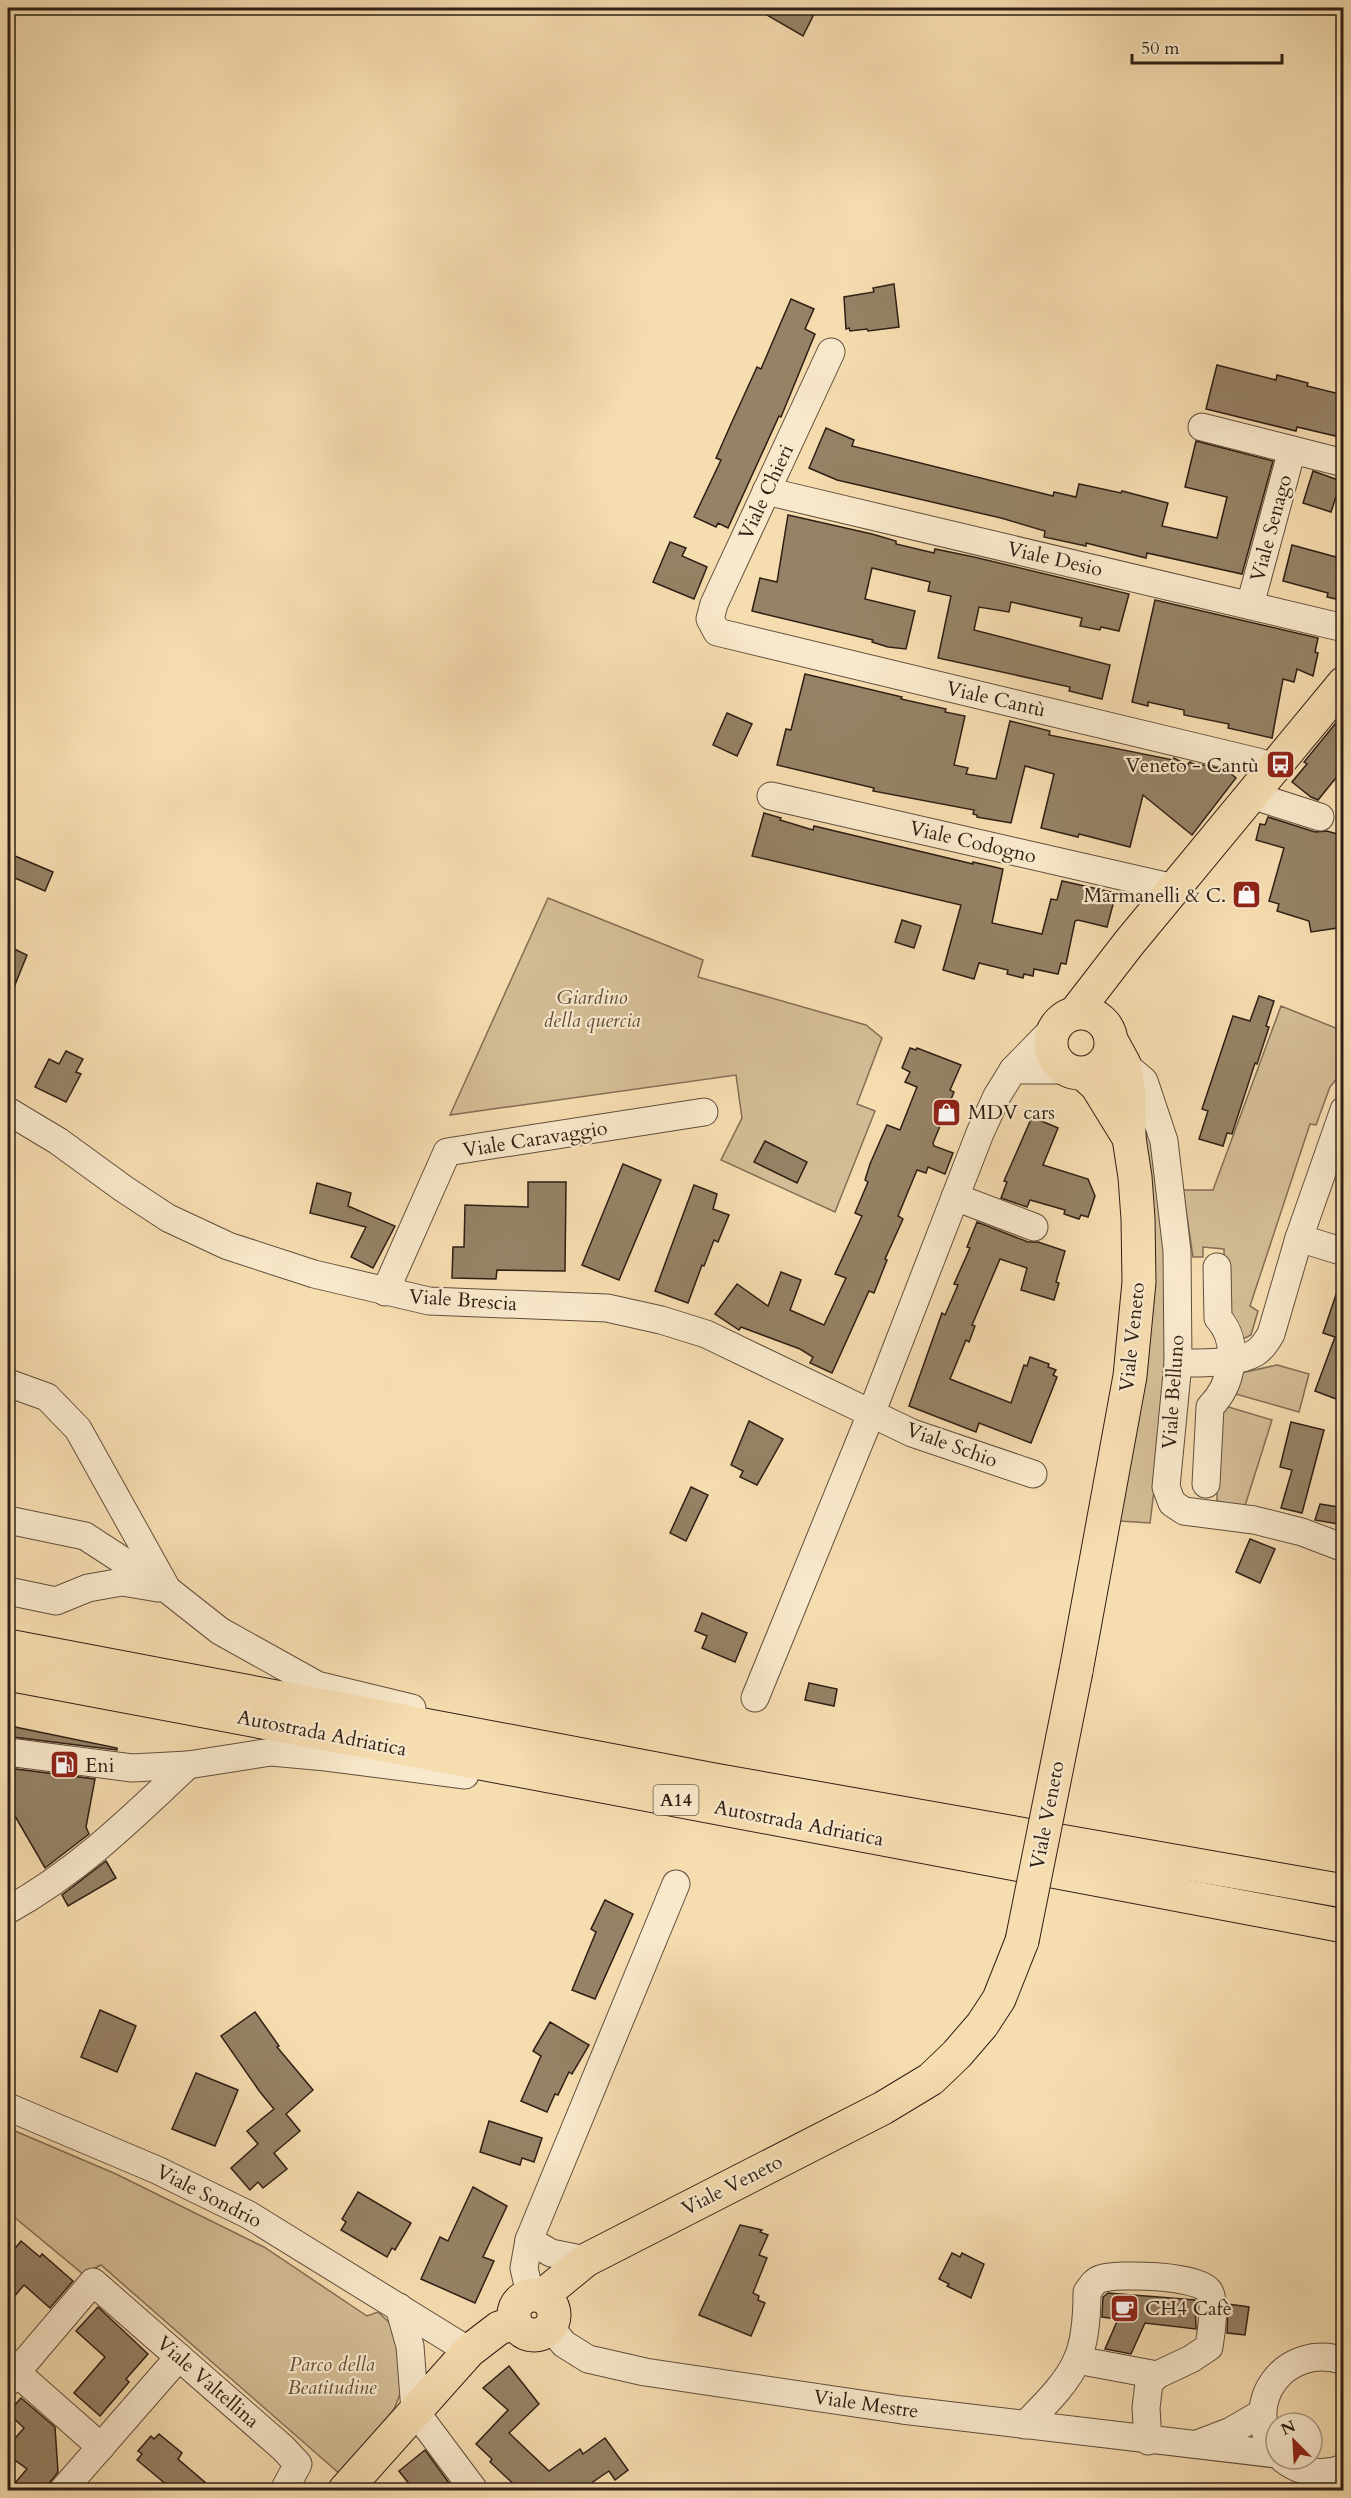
<svg xmlns="http://www.w3.org/2000/svg" width="1351" height="2498" viewBox="0 0 1351 2498" font-family="Cardo,serif">
<style>
.green{fill:#d4bd96;stroke:#826e56;stroke-width:1.5}
.building{fill:#968266;stroke:#2f1f15;stroke-width:1.5}
.lines{fill:none;stroke-linecap:round;stroke-linejoin:round}
.minor-casing{stroke:#614e3c;stroke-width:29}
.major-casing{stroke:#2f1f15;stroke-width:35}
.highway-casing{stroke:#2f1f15;stroke-width:35}
.minor{stroke:#f9e9cc;stroke-width:27}
.major{stroke:#f6ddb0;stroke-width:33}
.highway{stroke:#f6ddb0;stroke-width:33}
.major-bridge-casing{stroke:#2f1f15;stroke-width:35;stroke-linecap:butt}
.major-bridge{stroke:#f6ddb0;stroke-width:33}
.labels{text-anchor:middle;dominant-baseline:central;stroke-width:4.5;stroke-linejoin:round;paint-order:stroke}
.shield{fill:#f9e9cc;stroke:#6c5c4c;stroke-width:1.5}
.shield-label{font-size:18px;font-weight:bold;fill:#2f1f15}
.street-label{font-size:20px;fill:#2f1f15;stroke:#f9e9cc}
.poi-label{font-size:20px;fill:#2f1f15;stroke:#f9e9cc;text-anchor:start}
.park-label{font-size:20px;font-style:italic;fill:#614e3c;stroke:#f9e9cc}
</style>
<rect width="100%" height="100%" fill="#f6ddb0"/>
<filter id="stains"><feTurbulence type="fractalNoise" baseFrequency=".00333" numOctaves="4"/><feColorMatrix values="0 0 0 0 .2 0 0 0 0 .09 0 0 0 0 .02 0 0 0 .5 -.17"/></filter>
<radialGradient id="worn" r=".72"><stop offset=".6" stop-color="#630" stop-opacity="0"/><stop offset="1" stop-color="#630" stop-opacity=".3"/></radialGradient>
<!-- green -->
<g class="green">
<path d="M548,898L703,960L698,977L866,1025L882,1038L857,1104L875,1111L835,1212L721,1160L742,1118L736,1075L450,1115Z"/>
<path d="M1281,1006L1343,1031V1071L1330,1087L1316,1125L1310,1124L1250,1306L1258,1311L1251,1335L1241,1340L1225,1320L1224,1249L1203,1247V1257H1193L1183,1190H1213Z"/>
<path d="M1133,1104L1146,1114L1168,1238L1166,1394L1150,1523L1120,1521Z"/>
<path d="M1277,1365L1309,1374L1299,1412L1232,1393L1241,1373Z"/>
<path d="M1225,1406L1272,1420L1244,1509L1217,1501L1218,1433Z"/>
<path d="M8,2128L116,2174L264,2247L367,2316L378,2312L395,2328L404,2385L394,2409L341,2475L101,2265L83,2274L8,2212Z"/>
</g>
<!-- building -->
<g class="building">
<path d="M755,8H817L803,36Z"/>
<path d="M894,284L899,327L868,331L867,329L850,331L849,328L846,329L844,297L874,292L873,288Z"/>
<path d="M791,299L814,309L805,329L815,334L781,417L779,416L728,528L718,523L716,527L694,517L721,460L716,458L731,424L757,367L761,369Z"/>
<path d="M1217,365L1276,380L1277,375L1308,383L1307,386L1344,395V438L1297,427L1296,431L1206,409Z"/>
<path d="M826,428L854,440L852,446L1053,496L1054,492L1076,497L1079,484L1121,493L1122,491L1168,503L1162,526L1217,538L1227,497L1185,487L1196,441L1273,461L1242,574L1147,553L1146,558L1086,543V546L1044,537L1045,531L1001,518L837,480L809,468Z"/>
<path d="M1313,471L1341,481L1331,512L1303,503Z"/>
<path d="M788,515L872,534L896,541V544L934,553L935,549L974,557L1129,594L1119,631L1101,627L1100,630L1080,626L1082,618L1011,602L1009,612L979,607L974,630L1110,665L1102,699L1069,691L1070,687L938,658L951,596L928,591L930,582L926,581L872,568L865,599L915,611L906,649L888,647L872,642L873,640L752,611L760,578L777,582Z"/>
<path d="M670,542L686,548L682,556L707,567L694,599L653,582Z"/>
<path d="M1292,545L1336,557L1337,553L1344,554V601L1327,597L1328,593L1283,581Z"/>
<path d="M1155,600L1318,638L1315,652L1318,653L1313,676L1297,669L1294,682L1283,679L1272,738L1228,728L1229,724L1184,715V710L1148,702V706L1132,702Z"/>
<path d="M805,674L902,697L901,699L946,709L945,712L965,716L954,765L968,768L966,774L996,779L1010,721L1050,731L1049,735L1173,760L1174,758L1187,765L1190,762L1198,766L1199,764L1226,770L1236,778L1192,835L1143,795L1130,847L1079,834L1078,837L1041,828L1054,774L1025,766L1011,823L977,817V815L973,814L974,810L873,791L874,788L777,765L786,729L791,730Z"/>
<path d="M727,713L752,724L737,756L713,745Z"/>
<path d="M1344,713V768L1318,800L1311,797L1292,782L1307,764L1304,762Z"/>
<path d="M764,813L781,818L780,820L813,830L814,826L973,864V862L1003,869L992,923L1042,934L1051,899L1057,900L1062,881L1116,893L1107,927L1078,920L1075,921L1066,964L1061,963L1058,974L1034,969L1033,976L1024,974L1023,978L1007,974L1008,970L979,963L974,979L943,970L961,905L752,856Z"/>
<path d="M1268,817L1315,832L1327,831L1344,836V927L1311,932L1309,921L1277,911L1279,904L1269,901L1284,848L1256,840L1260,824L1265,825Z"/>
<path d="M15,856L53,872L45,891L8,875Z"/>
<path d="M902,920L921,926L914,948L895,942Z"/>
<path d="M8,946L27,955L8,1002Z"/>
<path d="M1259,996L1274,1001L1266,1026L1269,1027L1257,1064L1255,1063L1232,1134L1227,1133L1223,1146L1199,1139L1208,1111L1202,1109L1233,1016L1250,1021Z"/>
<path d="M910,1048L916,1050L917,1048L961,1065L950,1090L954,1092L933,1143L934,1146L953,1153L945,1174L928,1167L926,1173L917,1170L898,1216L903,1219L885,1259L887,1260L874,1293L869,1291L832,1373L810,1363L813,1357L800,1349L741,1327L739,1330L715,1314L737,1284L768,1306L781,1272L801,1280L790,1310L824,1325L846,1278L835,1274L862,1216L855,1213L868,1182L865,1180L870,1164L887,1125L900,1130L917,1087L905,1082L910,1072L902,1068Z"/>
<path d="M66,1051L83,1059L76,1072L81,1074L66,1102L35,1087L49,1059L59,1064Z"/>
<path d="M1032,1117L1058,1128L1043,1165L1088,1179L1095,1196L1088,1217L1081,1215L1079,1219L1064,1214L1065,1210L1030,1200L1027,1207L1001,1198L1007,1182L1004,1181Z"/>
<path d="M765,1141L807,1162L797,1183L754,1162Z"/>
<path d="M623,1164L661,1180L619,1280L582,1265Z"/>
<path d="M528,1182H566L565,1271L497,1270L496,1279L452,1278L453,1247H464L465,1205L528,1207Z"/>
<path d="M317,1183L351,1193L348,1206L395,1226L373,1268L351,1257L366,1227L310,1213Z"/>
<path d="M694,1185L717,1194L713,1209L729,1215L718,1242L714,1240L704,1266L702,1265L688,1303L655,1291Z"/>
<path d="M977,1222L1028,1242H1038L1065,1251L1056,1282L1059,1283L1054,1300L1021,1290L1027,1268L1000,1259L972,1325L975,1326L969,1342L966,1340L950,1379L1011,1403L1024,1365L1027,1366L1030,1357L1049,1364L1048,1367L1056,1370L1053,1375L1057,1377L1031,1443L979,1423L976,1432L909,1406L942,1313L945,1315L958,1285L954,1284L970,1248L967,1247Z"/>
<path d="M1341,1280H1344V1402L1315,1391L1335,1337L1323,1333Z"/>
<path d="M749,1421L783,1439L757,1485L740,1477L743,1471L731,1465Z"/>
<path d="M1291,1422L1324,1430L1302,1513L1281,1508L1292,1470L1280,1467Z"/>
<path d="M691,1487L708,1495L686,1541L670,1533Z"/>
<path d="M1320,1504L1344,1508V1525L1315,1520Z"/>
<path d="M1250,1539L1275,1549L1260,1583L1236,1572Z"/>
<path d="M702,1613L747,1633L735,1662L702,1648L707,1636L695,1631Z"/>
<path d="M809,1683L837,1689L834,1706L805,1700Z"/>
<path d="M15,1727L117,1748V1750L13,1737Z"/>
<path d="M8,1768L95,1779L86,1827L89,1834L45,1868L8,1804Z"/>
<path d="M106,1861L116,1878L68,1906L62,1895Z"/>
<path d="M605,1900L633,1914L595,1999L572,1990L596,1932L591,1929Z"/>
<path d="M100,2010L136,2026L117,2072L81,2057Z"/>
<path d="M255,2012L279,2046L277,2047L313,2090L286,2114L300,2131L274,2153L287,2169L263,2188L258,2182L250,2190L231,2168L258,2144L247,2131L274,2109L260,2092L221,2036Z"/>
<path d="M550,2022L589,2045L572,2074L569,2072L558,2095L555,2094L547,2112L521,2101L541,2056L533,2051Z"/>
<path d="M196,2073L238,2090L215,2146L172,2129Z"/>
<path d="M489,2121L542,2138L534,2162L522,2158L520,2165L480,2152Z"/>
<path d="M473,2187L507,2206L483,2257L494,2261L475,2303L421,2279L440,2237L448,2241Z"/>
<path d="M358,2192L411,2223L395,2250L392,2248L387,2257L341,2230L346,2222L342,2219Z"/>
<path d="M740,2225L762,2230L760,2232L768,2235L759,2255L767,2258L753,2293L759,2296L758,2300L765,2303L751,2336L699,2315Z"/>
<path d="M21,2241L40,2257L42,2254L73,2281L50,2308L24,2285L8,2304V2257Z"/>
<path d="M952,2253L960,2257L962,2253L984,2264L971,2298L947,2286L949,2284L939,2279Z"/>
<path d="M1108,2293L1195,2300L1196,2329L1145,2323L1131,2354L1105,2349L1118,2319L1102,2317L1103,2297Z"/>
<path d="M1228,2304L1249,2307L1245,2335L1227,2333Z"/>
<path d="M98,2307L148,2354L126,2379L129,2382L100,2416L74,2393L105,2357L76,2331Z"/>
<path d="M509,2366L539,2404L509,2433L549,2471L580,2449L583,2454L605,2438L628,2470L615,2480L609,2471L581,2490H520L490,2462L492,2459L476,2444L508,2410L483,2388Z"/>
<path d="M21,2398L55,2427L58,2472L44,2490H9L27,2469L12,2458L11,2443L24,2428L8,2413Z"/>
<path d="M159,2434L182,2453L178,2459L214,2490H173L137,2460L142,2454L138,2451L151,2436L154,2439Z"/>
<path d="M425,2450L452,2487L446,2490H414L399,2471Z"/>
</g>
<g class="lines">
<defs>
<g id="minor">
<path d="M831,352L714,604L710,619L717,632L1258,762L1274,767"/>
<path d="M1202,427L1344,463"/>
<path d="M766,491L1344,628"/>
<path d="M1250,605L1292,450"/>
<path d="M1251,795L1320,817"/>
<path d="M771,796L1174,888"/>
<path d="M1055,1027L1013,1070H1067"/>
<path d="M1124,1064L1144,1081L1164,1141L1177,1251L1178,1363L1166,1487L1172,1503L1184,1511L1254,1520L1302,1532L1344,1548"/>
<path d="M8,1111L58,1141L124,1189L168,1218L228,1246L314,1274L429,1301L607,1308L661,1320L706,1334L912,1433L1033,1474"/>
<path d="M955,1197L1034,1227"/>
<path d="M1299,1238L1344,1252"/>
<path d="M385,1292L447,1152L704,1112"/>
<path d="M1178,1363C1200,1363 1236,1364 1255,1353C1262,1349 1267,1341 1271,1334L1299,1238L1344,1110"/>
<path d="M8,1383L47,1397L78,1429L166,1587"/>
<path d="M1206,1484L1210,1407C1232,1385 1241,1343 1218,1318L1217,1267"/>
<path d="M8,1520L85,1536L168,1590L220,1631L317,1685L412,1708"/>
<path d="M8,1591L56,1601L88,1588L122,1582L158,1588"/>
<path d="M755,1698L871,1414L980,1133L997,1096L1013,1070"/>
<path d="M8,1752L132,1768L188,1765L271,1752L326,1757L465,1775"/>
<path d="M8,1910C78,1871 130,1820 188,1765"/>
<path d="M8,2107L157,2170L249,2215L469,2351"/>
<path d="M529,2240L551,2253L586,2260"/>
<path d="M530,2294L524,2268L529,2240L676,1884"/>
<path d="M399,2307L410,2346L415,2411L474,2490"/>
<path d="M550,2327L564,2344L588,2359L645,2372L902,2410L1276,2454"/>
<path d="M1077,2360L1157,2375"/>
<path d="M8,2365L101,2447"/>
<path d="M8,2382L93,2282L283,2448L298,2464L284,2490"/>
<path d="M1025,2425C1043,2406 1066,2385 1077,2360C1086,2340 1087,2313 1087,2292C1091,2287 1094,2281 1100,2279C1118,2273 1197,2275 1209,2291C1216,2301 1211,2334 1209,2347L1191,2359L1157,2375L1149,2383L1146,2408L1148,2441"/>
<path d="M1197,2444L1231,2431L1262,2413"/>
<path d="M1276,2452C1239,2403 1286,2341 1344,2361"/>
<path d="M1283,2459C1300,2473 1323,2476 1344,2468"/>
<path d="M63,2490L179,2357"/>
</g>
<g id="major">
<circle cx="1081" cy="1043" r="30"/>
<path d="M1075,1013L1129,943L1344,683"/>
<path d="M1084,1074L1097,1086L1129,1138"/>
<path d="M1076,1671L1130,1376L1139,1282L1138,1219L1135,1177L1129,1138V1092L1124,1064L1112,1042"/>
<circle cx="534" cy="2315" r="20"/>
<path d="M542,2296L586,2260L883,2108L931,2079L957,2054L982,2025L999,1999L1022,1941"/>
<path d="M345,2490L469,2351L499,2328L515,2323"/>
</g>
<g id="highway">
<path d="M8,1646L714,1780L1344,1891"/>
<path d="M8,1674L1344,1926"/>
</g>
</defs>
<!-- minor casing -->
<use href="#minor" class="minor-casing"/>
<!-- major casing -->
<use href="#major" class="major-casing"/>
<!-- highway casing -->
<use href="#highway" class="highway-casing"/>
<!-- minor -->
<use href="#minor" class="minor"/>
<!-- major -->
<use href="#major" class="major"/>
<!-- highway -->
<use href="#highway" class="highway"/>
<defs>
<path id="major-bridge" d="M1022,1941L1076,1671"/>
</defs>
<!-- major-bridge casing -->
<use href="#major-bridge" class="major-bridge-casing"/>
<!-- major-bridge -->
<use href="#major-bridge" class="major-bridge"/>
</g>
<!-- icons -->
<defs>
<symbol id="bus-square" viewBox="-11 -11 22 22"><rect x="-9" y="-9" width="18" height="18" rx="4" fill="#8f2418" stroke="#f9e9cc"/><path d="M-5-6H5V4H4V6H2V4H-2V6H-4V4H-5ZM-3.5-4V0h7V-4ZM-3.5 1.2v1.5H-2V1.2ZM2 1.2v1.5H3.5V1.2Z" fill="#fff"/></symbol>
<symbol id="shop-square" viewBox="-11 -11 22 22"><rect x="-9" y="-9" width="18" height="18" rx="4" fill="#8f2418" stroke="#f9e9cc"/><path d="M-5-2.5h2.3a2.7 3.5 0 0 1 5.4 0H5L5.5 6h-11ZM-1.5-2.5h3a1.5 2.3 0 0 0-3 0Z" fill="#fff"/></symbol>
<symbol id="fuel-square" viewBox="-11 -11 22 22"><rect x="-9" y="-9" width="18" height="18" rx="4" fill="#8f2418" stroke="#f9e9cc"/><path d="M-5.5-6h7V0h2V4h1.3V-2.5L3-4.5l.8-.8L6-3V5H2.5V1h-1V6h-7ZM-4.2-4.7v3.2H.2V-4.7Z" fill="#fff"/></symbol>
<symbol id="cafe-square" viewBox="-11 -11 22 22"><rect x="-9" y="-9" width="18" height="18" rx="4" fill="#8f2418" stroke="#f9e9cc"/><path d="M-5.5-4.5H6V0H3Q3 3.5 0 3.5H-2.5Q-5.5 3.5-5.5 0ZM3-3.2v2h1.7v-2ZM-6 4.5H4V6H-6Z" fill="#fff"/></symbol>
</defs>
<g fill-rule="evenodd">
<use href="#bus-square" x="1264" y="748" width="33" height="33"/>
<use href="#shop-square" x="1230" y="878" width="33" height="33"/>
<use href="#shop-square" x="930" y="1096" width="33" height="33"/>
<use href="#fuel-square" x="48" y="1748" width="33" height="33"/>
<use href="#cafe-square" x="1108" y="2292" width="33" height="33"/>
</g>
<g class="labels">
<!-- shield labels -->
<rect class="shield" x="653.5" y="1785" width="45" height="30" rx="4.5"/>
<g class="shield-label">
<text x="676" y="1800">A14</text>
</g>
<!-- street labels -->
<g class="street-label">
<text transform="translate(766 492) rotate(-65)">Viale Chieri</text>
<text transform="translate(1271 528) rotate(-75)">Viale Senago</text>
<text transform="translate(1055 559) rotate(13)">Viale Desio</text>
<text transform="translate(996 699) rotate(13)">Viale Cantù</text>
<text transform="translate(973 842) rotate(13)">Viale Codogno</text>
<text transform="translate(535 1139) rotate(-9)">Viale Caravaggio</text>
<text transform="translate(463 1300) rotate(4)">Viale Brescia</text>
<text transform="translate(1132 1337) rotate(-84)">Viale Veneto</text>
<text transform="translate(1173 1392) rotate(-86)">Viale Belluno</text>
<text transform="translate(952 1445) rotate(20)">Viale Schio</text>
<text transform="translate(322 1733) rotate(11)">Autostrada Adriatica</text>
<text transform="translate(1047 1815) rotate(-79)">Viale Veneto</text>
<text transform="translate(799 1823) rotate(11)">Autostrada Adriatica</text>
<text transform="translate(732 2185) rotate(-27)">Viale Veneto</text>
<text transform="translate(209 2196) rotate(27)">Viale Sondrio</text>
<text transform="translate(208 2382) rotate(41)">Viale Valtellina</text>
<text transform="translate(866 2404) rotate(8)">Viale Mestre</text>
</g>
<!-- poi labels -->
<g class="poi-label">
<text x="1259" y="765" text-anchor="end">Veneto - Cantù</text>
<text x="1226" y="895" text-anchor="end">Marmanelli &amp; C.</text>
<text x="968" y="1112">MDV cars</text>
<text x="85" y="1765">Eni</text>
<text x="1145" y="2308">CH4 Cafè</text>
</g>
<!-- park labels -->
<g class="park-label">
<text x="592" y="997">Giardino<tspan x="592" dy="23">della quercia</tspan></text>
<text x="332" y="2364">Parco della<tspan x="332" dy="23">Beatitudine</tspan></text>
</g>
</g>
<!-- margin -->
<rect width="1351" height="2498" fill="none" stroke="#f6ddb0" stroke-width="30"/>
<rect x="9" y="9" width="1333" height="2480" fill="none" stroke="#2f1f15" stroke-width="3"/>
<rect x="15" y="15" width="1321" height="2468" fill="none" stroke="#2f1f15" stroke-width="1.5"/>
<!-- north arrow -->
<g transform="translate(1294 2441) rotate(336)"><circle r="28" fill="#f9e9cc" stroke="#a89883" stroke-width="1.5"/>
<path d="M0-4.5L10 22L0 15L-10 22Z" fill="#8f2418"/>
<text y="-9" font-size="16" font-weight="bold" text-anchor="middle" fill="#2f1f15">N</text>
</g>
<!-- scale -->
<path d="M1132 54v9h150v-9" fill="none" stroke="#2f1f15" stroke-width="3"/>
<text x="1141" y="54" font-size="18" fill="#2f1f15" stroke="#f9e9cc" stroke-width="4.5" paint-order="stroke">50 m</text>
<rect width="100%" height="100%" filter="url(#stains)"/>
<rect width="100%" height="100%" fill="url(#worn)"/>
</svg>
